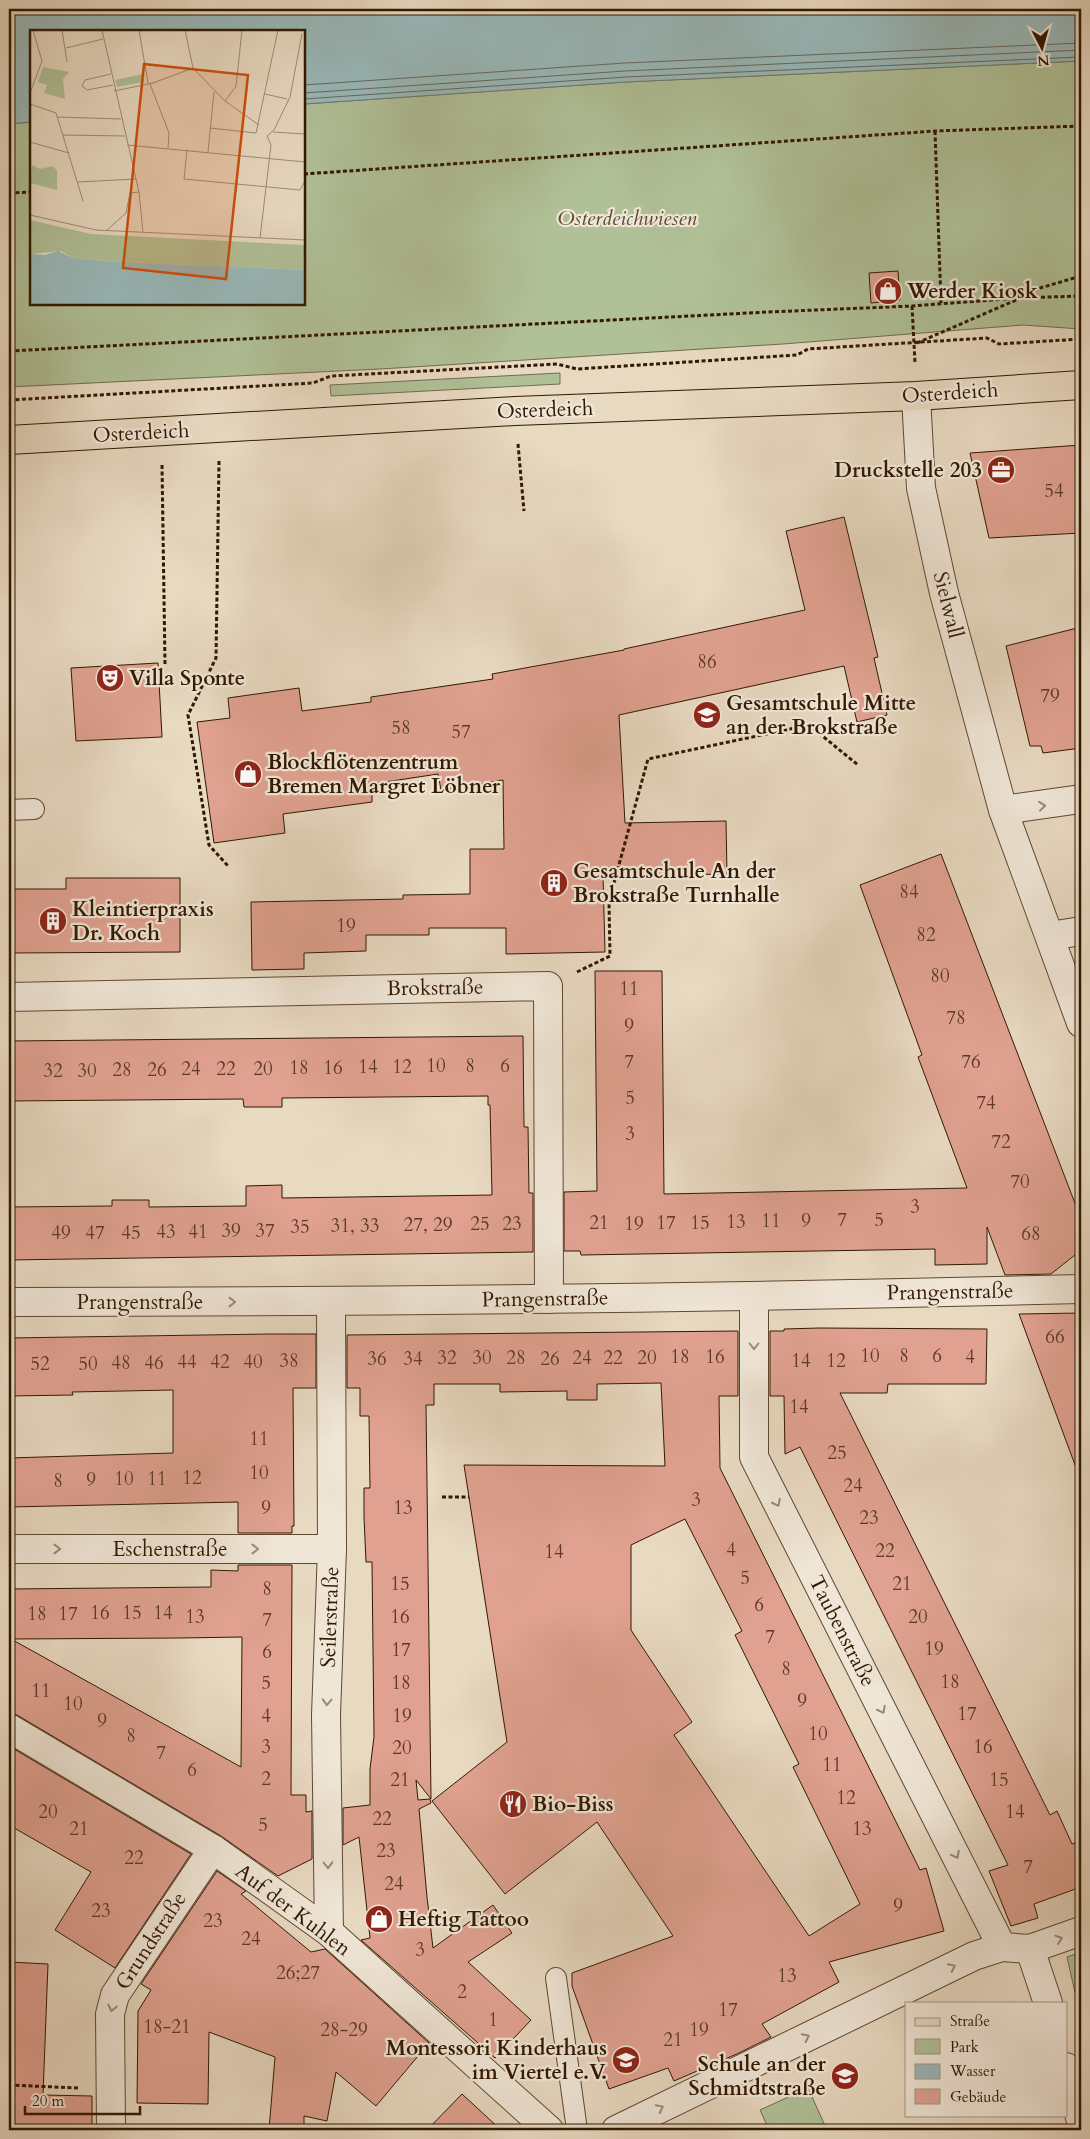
<svg xmlns="http://www.w3.org/2000/svg" width="1090" height="2139" viewBox="0 0 1090 2139" font-family="Cardo,serif">
<style>
.green{fill:#b0c097;stroke:#706c4c}
.water{fill:#99b9ba;stroke:#6f7970}
.lines{fill:none;stroke-linecap:round;stroke-linejoin:round}
.shore{stroke:#65685d;stroke-width:1}
.building{fill:#e0a190;stroke:#311800;fill-rule:evenodd}
.service-casing{stroke:#5f4830;stroke-width:22}
.minor-casing{stroke:#5f4830;stroke-width:30}
.tertiary-casing{stroke:#5f4830;stroke-width:30}
.primary-casing{stroke:#311800;stroke-width:30}
.path{stroke:#311800;stroke-width:3;stroke-dasharray:4 2.5;stroke-linecap:butt}
.service{stroke:#f0e6d7;stroke-width:20}
.minor{stroke:#f0e6d7;stroke-width:28}
.tertiary{stroke:#f0e6d7;stroke-width:28}
.primary{stroke:#e8d9c1;stroke-width:28}
.oneway{stroke:#9a8976}
.labels{text-anchor:middle;dominant-baseline:central;stroke-width:4.5;stroke-linejoin:round;paint-order:stroke}
.number-label{font-size:19px;fill:#5d3a24}
.park-label{font-size:21px;font-style:italic;fill:#574a2d;stroke:#f0e6d7}
.poi-label{font-size:21px;font-weight:bold;fill:#311800;stroke:#f0e6d7;text-anchor:start}
.street-label{font-size:21px;fill:#311800;stroke:#f0e6d7}
.inset-river{fill:none;stroke:#99b9ba;stroke-width:2.5}
.inset-road{fill:none;stroke:#9f8c74;stroke-width:1}
.view{fill:#cd4f0a;fill-opacity:0.15;stroke:#cd4f0a;stroke-width:2.5}
.inset-edge{fill:none;stroke:#311800;stroke-width:2.5}
</style>
<rect width="100%" height="100%" fill="#e8d9c1"/>
<filter id="stains"><feTurbulence type="fractalNoise" baseFrequency=".004" numOctaves="4"/><feColorMatrix values="0 0 0 0 .2 0 0 0 0 .09 0 0 0 0 .02 0 0 0 .5 -.17"/></filter>
<radialGradient id="worn" r=".72"><stop offset=".6" stop-color="#630" stop-opacity="0"/><stop offset="1" stop-color="#630" stop-opacity=".3"/></radialGradient>
<!-- green -->
<g class="green">
<path d="M1081,61V329L1023,325L783,344L380,369L9,387V124L31,122V304H304V104L626,82Z"/>
<path d="M560,373V384L331,396L330,385Z"/>
<path d="M1081,1952V2019L1067,1957Z"/>
<path d="M808,2088L827,2130H769L760,2110Z"/>
</g>
<!-- water -->
<path class="water" d="M9,9H1081V61L626,82L304,104V31H31V122L9,124Z"/>
<g class="lines">
<!-- shore -->
<g class="shore">
<path d="M304,85L625,63L1081,43"/>
<path d="M304,93L625,71L1081,50"/>
<path d="M304,99L626,77L1081,57"/>
</g>
</g>
<!-- building -->
<g class="building">
<path d="M898,271L900,300L871,303L869,273Z"/>
<path d="M1081,445V533L989,538L970,453Z"/>
<path d="M844,517L878,657L874,658L887,715L857,722L844,666L619,715L625,823L726,821L727,874L603,876L605,952L506,954V928H429V935H366V951L304,953V969L252,970L251,902L403,899V895L470,894V849H504L503,780L441,790L438,774L372,784V802L283,814L285,833L214,843L197,722L230,718L228,698L299,688L302,711L371,702V697L493,679L492,674L624,650V649L805,610L786,531Z"/>
<path d="M1081,627V748L1043,753L1041,746H1030L1006,646Z"/>
<path d="M158,663L162,737L76,741L71,668Z"/>
<path d="M941,854L1081,1219V1245L1078,1247L1080,1251L1051,1274L1005,1275L987,1227V1264L935,1265V1249L581,1255L580,1251H564V1192L597,1191L595,971H662L664,1194L967,1188L918,1057L922,1055L860,885Z"/>
<path d="M66,878H180V952L9,953V889H66Z"/>
<path d="M523,1036L524,1127H528L529,1193H533V1252L9,1260V1207L112,1206V1200H149V1207L246,1206V1186L282,1185V1198L492,1195L490,1105H488V1096L282,1098V1107H244L243,1099L9,1101V1041Z"/>
<path d="M1081,1313V1472L1078,1473L1019,1314Z"/>
<path d="M819,1328L987,1329L986,1384H888L887,1393H840L1050,1815L1057,1811L1072,1844L1081,1840V1887L1034,1904L1038,1918L1011,1926L989,1871L1008,1865L800,1447L785,1454L784,1396H770V1331H784V1329Z"/>
<path d="M738,1331V1396H719L720,1468L920,1870L926,1868L944,1931L829,1962L839,1982L762,2024L771,2037L739,2053L674,2081L668,2068L609,2089L572,1986V1973L673,1936L597,1822L505,1894L432,1801L507,1742L464,1465L665,1466L661,1383L597,1384V1400H567V1391L500,1392V1384H434V1405H426L431,1799L416,1780L418,1800L430,1799L431,1803L419,1809L427,1897L433,1948L493,1905L512,1933L468,1962L531,2020L495,2058L361,1940L370,1938L359,1837L343,1845V1808L370,1805V1769L374,1737L372,1562H366L364,1517V1488H370L369,1416H360V1388H347V1335ZM685,1519L742,1631L735,1635L799,1764L793,1767L860,1904L809,1936L674,1735L692,1722L631,1630V1545Z"/>
<path d="M269,1334H316V1388H293L294,1526H292V1533H238V1502L9,1507V1458L173,1453V1390L72,1392L73,1395L9,1396V1338Z"/>
<path d="M238,1565H292L291,1795H306V1812L312,1811V1859L278,1876L221,1836L17,1715L9,1712V1589L211,1587V1570L238,1571ZM242,1637L241,1767L11,1639L179,1638Z"/>
<path d="M9,1746L191,1854L115,1968L55,1930L91,1872L9,1825Z"/>
<path d="M217,1871L246,1891L241,1894L311,1952L325,1949L429,2043L376,2106L336,2072L327,2121L304,2116V2130H269L275,2057L209,2032L208,2104L137,2103L138,2011L151,1990L141,1984Z"/>
<path d="M9,1962L48,1964L43,2095L92,2096V2130H9Z"/>
<path d="M462,2094L501,2130H427Z"/>
</g>
<g class="lines">
<defs>
<g id="service">
<path d="M9,810L34,809"/>
<path d="M556,1978L577,2130"/>
</g>
<g id="minor">
<path d="M1003,810L1081,799"/>
<path d="M1050,936L1081,931"/>
<path d="M9,997L548,986L549,1299"/>
<path d="M754,1297V1457L1002,1947"/>
<path d="M9,1302C366,1302 724,1298 1081,1289"/>
<path d="M9,1549H332"/>
<path d="M9,1728L213,1849L329,1932L549,2130"/>
<path d="M329,1932L326,1715L332,1549L331,1302"/>
<path d="M1030,1949L1048,2003"/>
<path d="M1066,2067L1081,2121"/>
<path d="M111,2130L110,2014L115,1995L213,1849"/>
<path d="M616,2130L974,1956L1002,1947L1030,1949L1081,1931"/>
</g>
<path id="tertiary" d="M916,396L921,488L944,593L1003,810L1081,1023"/>
<path id="primary" d="M9,440L515,411L916,396L1081,385"/>
</defs>
<!-- service casing -->
<use href="#service" class="service-casing"/>
<!-- minor casing -->
<use href="#minor" class="minor-casing"/>
<!-- tertiary casing -->
<use href="#tertiary" class="tertiary-casing"/>
<!-- primary casing -->
<use href="#primary" class="primary-casing"/>
<!-- path -->
<g class="path">
<path d="M935,131L941,303"/>
<path d="M304,174L935,131L1081,126"/>
<path d="M9,193L31,192"/>
<path d="M1022,297L1040,288L1081,276"/>
<path d="M912,306L915,363"/>
<path d="M917,343L1016,300"/>
<path d="M9,351L768,312L912,306L1019,298L1081,296"/>
<path d="M9,400L313,383L331,376L557,364L577,369L797,355L808,349L987,338L999,344L1081,339"/>
<path d="M518,444L524,511"/>
<path d="M219,461L216,658L188,715L209,845L228,866"/>
<path d="M162,465L165,664"/>
<path d="M577,972L610,956L609,901L648,759L809,725L858,765"/>
<path d="M442,1497H469"/>
<path d="M9,2085L78,2088"/>
</g>
<!-- service -->
<use href="#service" class="service"/>
<!-- minor -->
<use href="#minor" class="minor"/>
<!-- tertiary -->
<use href="#tertiary" class="tertiary"/>
<!-- primary -->
<use href="#primary" class="primary"/>
</g>
<!-- one-way arrows -->
<defs><path id="oneway-chevron" d="M-2-3.5L2.5 0L-2 3.5" fill="none" stroke-width="1.6" stroke-linecap="round" stroke-linejoin="round" transform="scale(1.25)"/></defs>
<g class="oneway">
<use href="#oneway-chevron" transform="translate(1042 806) rotate(-6)"/>
<use href="#oneway-chevron" transform="translate(232 1302)"/>
<use href="#oneway-chevron" transform="translate(754 1346) rotate(90)"/>
<use href="#oneway-chevron" transform="translate(777 1503) rotate(63)"/>
<use href="#oneway-chevron" transform="translate(57 1549)"/>
<use href="#oneway-chevron" transform="translate(255 1549)"/>
<use href="#oneway-chevron" transform="translate(327 1702) rotate(92)"/>
<use href="#oneway-chevron" transform="translate(882 1710) rotate(63)"/>
<use href="#oneway-chevron" transform="translate(956 1855) rotate(63)"/>
<use href="#oneway-chevron" transform="translate(328 1865) rotate(89)"/>
<use href="#oneway-chevron" transform="translate(1059 1939) rotate(-19)"/>
<use href="#oneway-chevron" transform="translate(952 1967) rotate(-26)"/>
<use href="#oneway-chevron" transform="translate(112 2008) rotate(103)"/>
<use href="#oneway-chevron" transform="translate(806 2037) rotate(-26)"/>
<use href="#oneway-chevron" transform="translate(660 2108) rotate(-26)"/>
</g>
<!-- icons -->
<defs>
<symbol id="shop-disc" viewBox="-11 -11 22 22"><circle r="9.5" fill="#8f2418" stroke="#f0e6d7"/><path d="M-5-2.5h2.3a2.7 3.5 0 0 1 5.4 0H5L5.5 6h-11ZM-1.5-2.5h3a1.5 2.3 0 0 0-3 0Z" fill="#fff"/></symbol>
<symbol id="office-disc" viewBox="-11 -11 22 22"><circle r="9.5" fill="#8f2418" stroke="#f0e6d7"/><path d="M-6-3h4V-5.5h4V-3h4V5H-6ZM-1-4.5V-3h2v-1.5ZM-6 0V1H6V0Z" fill="#fff"/></symbol>
<symbol id="theatre-disc" viewBox="-11 -11 22 22"><circle r="9.5" fill="#8f2418" stroke="#f0e6d7"/><path d="M-5-5.5Q0-4 5-5.5V0Q5 5 0 6Q-5 5-5 0ZM-3.3-2.5H-1v1.5H-3.3ZM1-2.5H3.3v1.5H1ZM-2.8 1Q0 5.5 2.8 1Z" fill="#fff"/></symbol>
<symbol id="school-disc" viewBox="-11 -11 22 22"><circle r="9.5" fill="#8f2418" stroke="#f0e6d7"/><path d="M0-5L7-2L0 1L-7-2ZM-4 1L0 2.5L4 1V4Q0 6-4 4Z" fill="#fff"/></symbol>
<symbol id="building-disc" viewBox="-11 -11 22 22"><circle r="9.5" fill="#8f2418" stroke="#f0e6d7"/><path d="M-4-6H4V6H1V3H-1V6H-4ZM-2.5-4.3h1.7v1.8h-1.7ZM.8-4.3h1.7v1.8H.8ZM-2.5-1h1.7V.8h-1.7ZM.8-1h1.7V.8H.8Z" fill="#fff"/></symbol>
<symbol id="restaurant-disc" viewBox="-11 -11 22 22"><circle r="9.5" fill="#8f2418" stroke="#f0e6d7"/><path d="M-5-6h1v4h1v-4h1v4h1v-4h1v5L-1.5 .5V6h-2V.5L-5-1ZM5-6V6H3V1.5H1.5Q1.5-4 5-6Z" fill="#fff"/></symbol>
</defs>
<g fill-rule="evenodd">
<use href="#shop-disc" x="872" y="275" width="32" height="32"/>
<use href="#office-disc" x="985" y="454" width="32" height="32"/>
<use href="#theatre-disc" x="94" y="662" width="32" height="32"/>
<use href="#school-disc" x="691" y="699" width="32" height="32"/>
<use href="#shop-disc" x="232" y="758" width="32" height="32"/>
<use href="#building-disc" x="538" y="867" width="32" height="32"/>
<use href="#building-disc" x="37" y="905" width="32" height="32"/>
<use href="#restaurant-disc" x="497" y="1788" width="32" height="32"/>
<use href="#shop-disc" x="363" y="1903" width="32" height="32"/>
<use href="#school-disc" x="610" y="2044" width="32" height="32"/>
<use href="#school-disc" x="829" y="2060" width="32" height="32"/>
</g>
<g class="labels">
<!-- number labels -->
<g class="number-label">
<text x="1054" y="491">54</text>
<text x="707" y="662">86</text>
<text x="1050" y="696">79</text>
<text x="401" y="728">58</text>
<text x="461" y="732">57</text>
<text x="909" y="892">84</text>
<text x="346" y="926">19</text>
<text x="926" y="935">82</text>
<text x="940" y="976">80</text>
<text x="629" y="989">11</text>
<text x="956" y="1018">78</text>
<text x="629" y="1026">9</text>
<text x="629" y="1062">7</text>
<text x="971" y="1062">76</text>
<text x="436" y="1066">10</text>
<text x="470" y="1066">8</text>
<text x="505" y="1066">6</text>
<text x="368" y="1067">14</text>
<text x="402" y="1067">12</text>
<text x="299" y="1068">18</text>
<text x="333" y="1068">16</text>
<text x="191" y="1069">24</text>
<text x="226" y="1069">22</text>
<text x="263" y="1069">20</text>
<text x="122" y="1070">28</text>
<text x="157" y="1070">26</text>
<text x="53" y="1071">32</text>
<text x="87" y="1071">30</text>
<text x="630" y="1098">5</text>
<text x="986" y="1103">74</text>
<text x="630" y="1134">3</text>
<text x="1001" y="1142">72</text>
<text x="1020" y="1182">70</text>
<text x="915" y="1207">3</text>
<text x="842" y="1220">7</text>
<text x="879" y="1220">5</text>
<text x="771" y="1221">11</text>
<text x="806" y="1221">9</text>
<text x="736" y="1222">13</text>
<text x="599" y="1223">21</text>
<text x="666" y="1223">17</text>
<text x="700" y="1223">15</text>
<text x="480" y="1224">25</text>
<text x="512" y="1224">23</text>
<text x="634" y="1224">19</text>
<text x="428" y="1225">27, 29</text>
<text x="355" y="1226">31, 33</text>
<text x="300" y="1227">35</text>
<text x="231" y="1231">39</text>
<text x="265" y="1231">37</text>
<text x="166" y="1232">43</text>
<text x="198" y="1232">41</text>
<text x="61" y="1233">49</text>
<text x="95" y="1233">47</text>
<text x="131" y="1233">45</text>
<text x="1031" y="1234">68</text>
<text x="1055" y="1337">66</text>
<text x="870" y="1356">10</text>
<text x="904" y="1356">8</text>
<text x="937" y="1356">6</text>
<text x="680" y="1357">18</text>
<text x="715" y="1357">16</text>
<text x="970" y="1357">4</text>
<text x="447" y="1358">32</text>
<text x="482" y="1358">30</text>
<text x="516" y="1358">28</text>
<text x="582" y="1358">24</text>
<text x="613" y="1358">22</text>
<text x="647" y="1358">20</text>
<text x="377" y="1359">36</text>
<text x="413" y="1359">34</text>
<text x="550" y="1359">26</text>
<text x="289" y="1361">38</text>
<text x="801" y="1361">14</text>
<text x="836" y="1361">12</text>
<text x="187" y="1362">44</text>
<text x="220" y="1362">42</text>
<text x="253" y="1362">40</text>
<text x="121" y="1363">48</text>
<text x="154" y="1363">46</text>
<text x="40" y="1364">52</text>
<text x="88" y="1364">50</text>
<text x="799" y="1407">14</text>
<text x="259" y="1439">11</text>
<text x="837" y="1453">25</text>
<text x="259" y="1473">10</text>
<text x="192" y="1478">12</text>
<text x="124" y="1479">10</text>
<text x="157" y="1479">11</text>
<text x="91" y="1480">9</text>
<text x="58" y="1481">8</text>
<text x="853" y="1486">24</text>
<text x="696" y="1500">3</text>
<text x="266" y="1508">9</text>
<text x="403" y="1508">13</text>
<text x="869" y="1518">23</text>
<text x="731" y="1550">4</text>
<text x="885" y="1551">22</text>
<text x="554" y="1552">14</text>
<text x="745" y="1578">5</text>
<text x="400" y="1584">15</text>
<text x="902" y="1584">21</text>
<text x="267" y="1589">8</text>
<text x="759" y="1605">6</text>
<text x="100" y="1613">16</text>
<text x="132" y="1613">15</text>
<text x="163" y="1613">14</text>
<text x="37" y="1614">18</text>
<text x="68" y="1614">17</text>
<text x="195" y="1617">13</text>
<text x="400" y="1617">16</text>
<text x="918" y="1617">20</text>
<text x="267" y="1620">7</text>
<text x="770" y="1637">7</text>
<text x="934" y="1649">19</text>
<text x="401" y="1650">17</text>
<text x="267" y="1652">6</text>
<text x="786" y="1669">8</text>
<text x="950" y="1682">18</text>
<text x="266" y="1683">5</text>
<text x="401" y="1683">18</text>
<text x="41" y="1691">11</text>
<text x="802" y="1701">9</text>
<text x="73" y="1704">10</text>
<text x="967" y="1714">17</text>
<text x="266" y="1716">4</text>
<text x="402" y="1716">19</text>
<text x="102" y="1721">9</text>
<text x="818" y="1734">10</text>
<text x="131" y="1736">8</text>
<text x="266" y="1747">3</text>
<text x="983" y="1747">16</text>
<text x="402" y="1748">20</text>
<text x="161" y="1753">7</text>
<text x="832" y="1765">11</text>
<text x="192" y="1770">6</text>
<text x="266" y="1779">2</text>
<text x="400" y="1780">21</text>
<text x="999" y="1780">15</text>
<text x="846" y="1798">12</text>
<text x="48" y="1812">20</text>
<text x="1015" y="1812">14</text>
<text x="382" y="1819">22</text>
<text x="263" y="1825">5</text>
<text x="79" y="1829">21</text>
<text x="862" y="1829">13</text>
<text x="386" y="1851">23</text>
<text x="134" y="1858">22</text>
<text x="1028" y="1867">7</text>
<text x="394" y="1884">24</text>
<text x="898" y="1906">9</text>
<text x="101" y="1911">23</text>
<text x="213" y="1921">23</text>
<text x="251" y="1939">24</text>
<text x="420" y="1950">3</text>
<text x="298" y="1973">26;27</text>
<text x="787" y="1976">13</text>
<text x="462" y="1992">2</text>
<text x="728" y="2010">17</text>
<text x="493" y="2020">1</text>
<text x="167" y="2027">18-21</text>
<text x="344" y="2030">28-29</text>
<text x="699" y="2030">19</text>
<text x="673" y="2040">21</text>
</g>
<!-- park labels -->
<g class="park-label">
<text x="627" y="218">Osterdeichwiesen</text>
</g>
<!-- poi labels -->
<g class="poi-label">
<text x="907" y="291">Werder Kiosk</text>
<text x="982" y="470" text-anchor="end">Druckstelle 203</text>
<text x="129" y="678">Villa Sponte</text>
<text x="726" y="703">Gesamtschule Mitte<tspan x="726" dy="24">an der Brokstraße</tspan></text>
<text x="267" y="762">Blockflötenzentrum<tspan x="267" dy="24">Bremen Margret Löbner</tspan></text>
<text x="573" y="871">Gesamtschule An der<tspan x="573" dy="24">Brokstraße Turnhalle</tspan></text>
<text x="72" y="909">Kleintierpraxis<tspan x="72" dy="24">Dr. Koch</tspan></text>
<text x="532" y="1804">Bio-Biss</text>
<text x="398" y="1919">Heftig Tattoo</text>
<text x="607" y="2048" text-anchor="end">Montessori Kinderhaus<tspan x="607" dy="24">im Viertel e.V.</tspan></text>
<text x="826" y="2064" text-anchor="end">Schule an der<tspan x="826" dy="24">Schmidtstraße</tspan></text>
</g>
<!-- street labels -->
<g class="street-label">
<text transform="translate(950 393) rotate(-4)">Osterdeich</text>
<text transform="translate(545 410) rotate(-2)">Osterdeich</text>
<text transform="translate(141 433) rotate(-3)">Osterdeich</text>
<text transform="translate(948 605) rotate(76)">Sielwall</text>
<text transform="translate(435 988) rotate(-1)">Brokstraße</text>
<text transform="translate(950 1292) rotate(-1)">Prangenstraße</text>
<text transform="translate(545 1299) rotate(-1)">Prangenstraße</text>
<text x="140" y="1302">Prangenstraße</text>
<text x="170" y="1549">Eschenstraße</text>
<text transform="translate(330 1617) rotate(-88)">Seilerstraße</text>
<text transform="translate(842 1631) rotate(63)">Taubenstraße</text>
<text transform="translate(293 1910) rotate(37)">Auf der Kuhlen</text>
<text transform="translate(151 1941) rotate(-57)">Grundstraße</text>
</g>
</g>
<!-- overview -->
<g transform="translate(30 30)">
<rect width="275" height="275" fill="#e8d9c1"/>
<path d="M13,37L39,42L33,49L35,69L14,63L17,55L8,52ZM113,44L114,52L87,57L85,50ZM2,135L10,139L23,136L27,141V160L0,153ZM0,190L61,204L275,215V240L72,231L43,228L31,221L0,224Z" fill="#b0c097"/>
<path d="M28,221L43,228L72,231L275,240V275H0V224L15,225Z" fill="#99b9ba"/>
<path class="inset-river" d="M13,275L29,221"/>
<path class="inset-road" d="M32,0L37,32M72,0L109,162L113,202M109,0L118,53M155,0L163,38L195,71L229,95M36,18L73,9M81,44L55,50L52,56L57,60L83,55M120,54L139,103L138,118M84,61L123,53L163,38M0,63L12,31L3,0M235,64L257,69M195,71L206,56L212,0M0,74L26,83L53,171M27,87L91,89M180,98L226,103L248,0M243,102L275,104M33,105L95,106M0,112L39,123M97,115L275,132M157,120L154,149L270,160L275,151M178,122L184,62M48,152L106,149M0,185L66,200L275,210M77,200L96,183L100,163L109,162M230,208L241,115L237,106L244,100L260,67L272,4"/>
<path class="view" d="M114,34L218,45L196,249L93,238Z"/>
<rect width="275" height="275" class="inset-edge"/>
</g>
<!-- margin -->
<rect width="1090" height="2139" fill="none" stroke="#e8d9c1" stroke-width="30"/>
<rect x="10" y="10" width="1070" height="2119" fill="none" stroke="#311800" stroke-width="2.5"/>
<rect x="15" y="15" width="1060" height="2109" fill="none" stroke="#311800"/>
<!-- legend -->
<rect x="905" y="2002" width="162" height="115" fill="#f0e6d7" stroke="#a49481"/>
<rect x="915" y="2018" width="25" height="8" fill="#e8d9c1" stroke="#a49481"/>
<text x="950" y="2026" font-size="15" fill="#311800">Straße</text>
<rect x="915" y="2039" width="25" height="15" fill="#b0c097" stroke="#a49481"/>
<text x="950" y="2052" font-size="15" fill="#311800">Park</text>
<rect x="915" y="2064" width="25" height="15" fill="#99b9ba" stroke="#a49481"/>
<text x="950" y="2076" font-size="15" fill="#311800">Wasser</text>
<rect x="915" y="2089" width="25" height="15" fill="#e0a190" stroke="#a49481"/>
<text x="950" y="2102" font-size="15" fill="#311800">Gebäude</text>
<!-- north arrow -->
<g transform="translate(1042 48) rotate(174)" stroke="#f0e6d7" stroke-width="4" paint-order="stroke">
<path d="M0-4L9 19L0 12L-9 19Z" fill="#311800"/>
<text y="-8" font-size="14" font-weight="bold" text-anchor="middle" fill="#311800">N</text>
</g>
<!-- scale -->
<path d="M25 2106v8h115v-8" fill="none" stroke="#311800" stroke-width="2.5"/>
<text x="32" y="2106" font-size="15" fill="#311800" stroke="#f0e6d7" stroke-width="4" paint-order="stroke">20 m</text>
<rect width="100%" height="100%" filter="url(#stains)"/>
<rect width="100%" height="100%" fill="url(#worn)"/>
</svg>
